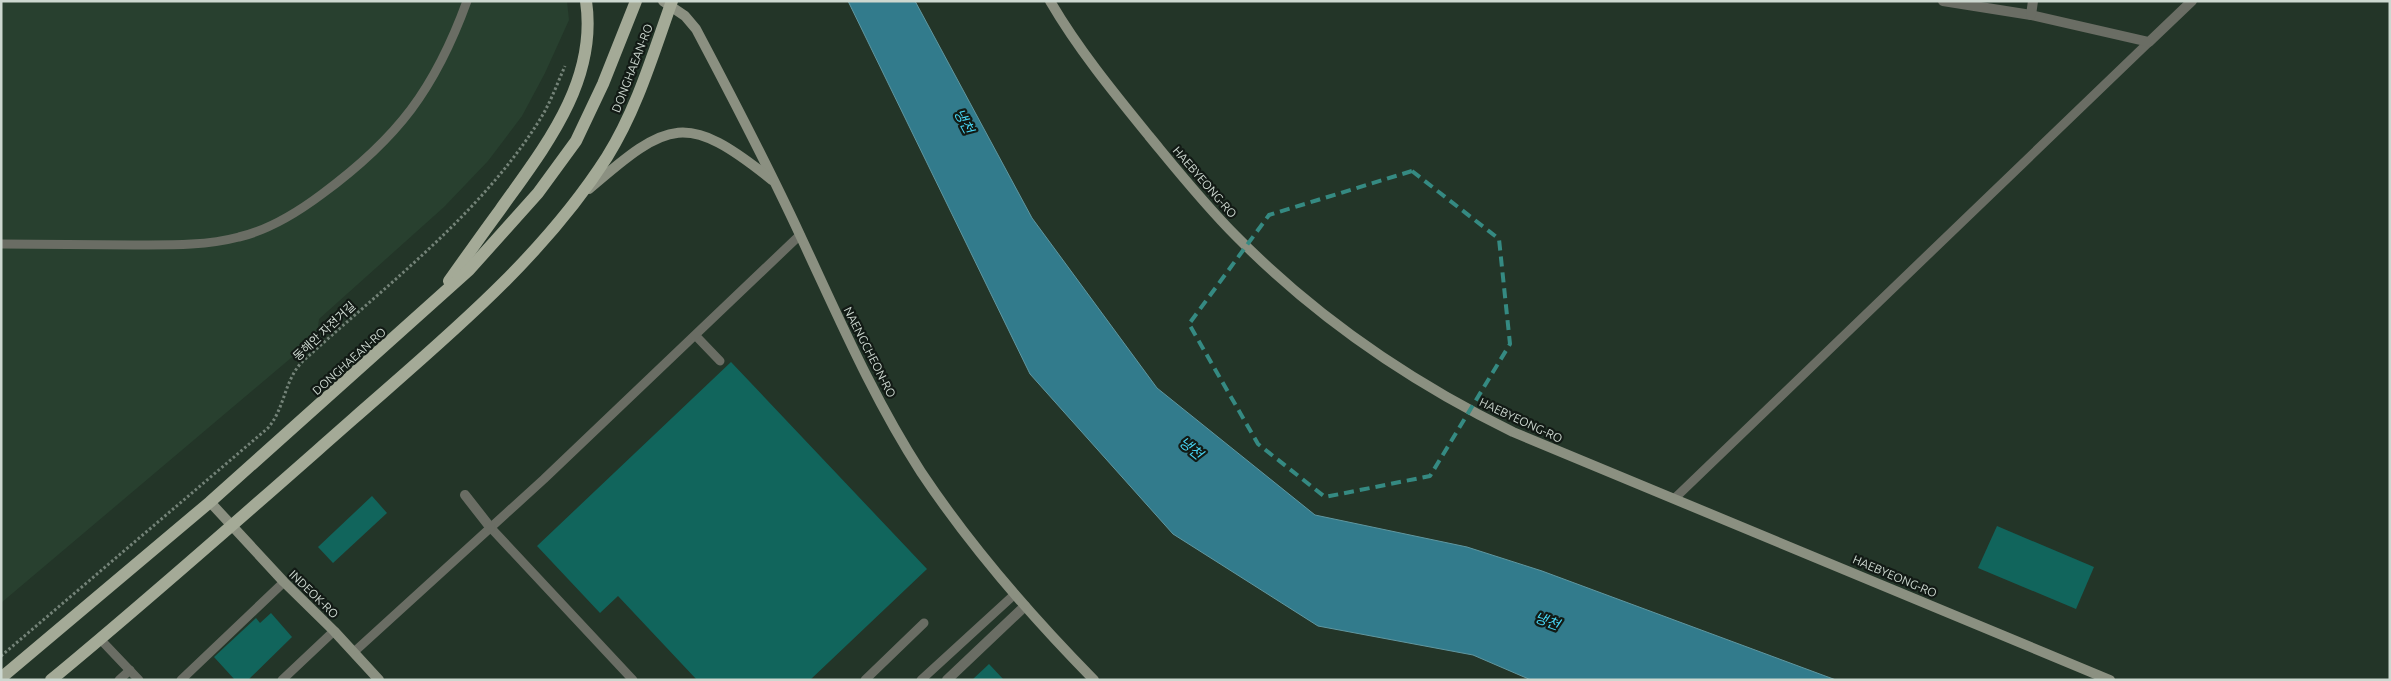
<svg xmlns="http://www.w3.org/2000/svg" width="2391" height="681" viewBox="0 0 2391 681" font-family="Ubuntu,'Noto Sans KR',sans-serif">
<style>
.built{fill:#28402f}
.water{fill:#327b8c;stroke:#6097a0}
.building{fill:#11655c}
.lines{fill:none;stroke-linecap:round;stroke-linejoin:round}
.path{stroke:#748378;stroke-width:3;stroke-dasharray:2.5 2.5;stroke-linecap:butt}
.lane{stroke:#6a6d64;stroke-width:9}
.street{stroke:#6a6d64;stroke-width:10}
.secondary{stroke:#8b9081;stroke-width:10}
.primary{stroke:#a4aa97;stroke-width:12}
.marked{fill:none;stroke:#358a82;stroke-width:4;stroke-dasharray:10 6;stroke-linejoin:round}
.labels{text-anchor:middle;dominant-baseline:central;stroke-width:4.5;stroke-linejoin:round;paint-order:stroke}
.street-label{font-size:12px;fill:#cdd8d0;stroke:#121a15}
.water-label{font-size:14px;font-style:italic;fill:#47d5f4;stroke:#121a15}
</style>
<rect width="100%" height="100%" fill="#233528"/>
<!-- built -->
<path class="built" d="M1,1H567L569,20L545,73L522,116L488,161L444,207L319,319L317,336L1,603Z"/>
<!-- water -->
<path class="water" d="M848,1H915L1032,218L1157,388L1315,515L1467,547L1542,571L1836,680H1531L1473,655L1318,626L1173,534L1030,374Z"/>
<!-- building -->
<g class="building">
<path d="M731,362L927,569L810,680H697L618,596L600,613L537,546Z"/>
<path d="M372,496L387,513L333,563L318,547Z"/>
<path d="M1997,526L2094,567L2076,609L1978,568Z"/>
<path d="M271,613L292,637L248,680H235L214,657L256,618L260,623Z"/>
<path d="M989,664L1004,680H972Z"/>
</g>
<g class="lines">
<!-- path -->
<path class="path" d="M1,656L268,428C285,408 284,381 302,362C384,287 479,216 539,121C550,104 557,84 565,66"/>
<!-- lane -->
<g class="lane">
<path d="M1,244C45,244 89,245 134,245C168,245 205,246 239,237C269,230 298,212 322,194C398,138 435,89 467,1"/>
<path d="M696,336L720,361"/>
<path d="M1675,498L2149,42"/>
<path d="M490,527L633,680"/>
<path d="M100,639L139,680"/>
<path d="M354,652L544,479L800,235"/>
<path d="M119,680L130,670"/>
<path d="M181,680L284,582"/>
<path d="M282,680L334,631"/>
<path d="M865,680L924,623"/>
<path d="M921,680L1015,594"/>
</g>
<!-- street -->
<g class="street">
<path d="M1943,1L2031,15L2149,42L2192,1"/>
<path d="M2031,15L2033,1"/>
<path d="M465,495L490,527"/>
<path d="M947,680L1025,606"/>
</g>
<!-- secondary -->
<g class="secondary">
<path d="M663,1L685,16L696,29C732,97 768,166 800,235C838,316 873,398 921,472C971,547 1031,616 1094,680"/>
<path d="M1050,1C1078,49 1114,93 1149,136C1177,170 1204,204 1236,236C1316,317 1411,382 1513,432L2110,680"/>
<path d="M589,189C669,120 686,111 772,180"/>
<path d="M210,502L284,582L334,631L379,680"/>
</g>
<!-- primary -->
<g class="primary">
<path d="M449,281C466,257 483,233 500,210C544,148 598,82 586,1"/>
<path d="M1,678L210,502L469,270L538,193L576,141L603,84L636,1"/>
<path d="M51,680C154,595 253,507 353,419C444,339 541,260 607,157C637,109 653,54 672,1"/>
</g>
</g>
<!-- marked area -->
<path class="marked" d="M1412,171L1499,239L1510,344L1430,476L1325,497L1258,444L1189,324L1269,215Z"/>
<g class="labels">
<!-- street labels -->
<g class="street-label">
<text transform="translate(632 68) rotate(-69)">DONGHAEAN-RO</text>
<text transform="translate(1205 182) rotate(49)">HAEBYEONG-RO</text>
<text transform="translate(324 331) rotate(-43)">동해안 자전거길</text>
<text transform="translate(870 352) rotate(63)">NAENGCHEON-RO</text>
<text transform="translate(349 361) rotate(-42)">DONGHAEAN-RO</text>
<text transform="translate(1521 420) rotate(25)">HAEBYEONG-RO</text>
<text transform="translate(1895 576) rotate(23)">HAEBYEONG-RO</text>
<text transform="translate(314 594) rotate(44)">INDEOK-RO</text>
</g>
<!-- water labels -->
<g class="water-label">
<text transform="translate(964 121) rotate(62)">냉천</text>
<text transform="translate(1191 448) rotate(39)">냉천</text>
<text transform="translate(1547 621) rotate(20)">냉천</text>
</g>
</g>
<!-- border -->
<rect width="2391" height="681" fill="none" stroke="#cdd8d0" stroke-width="5"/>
</svg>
